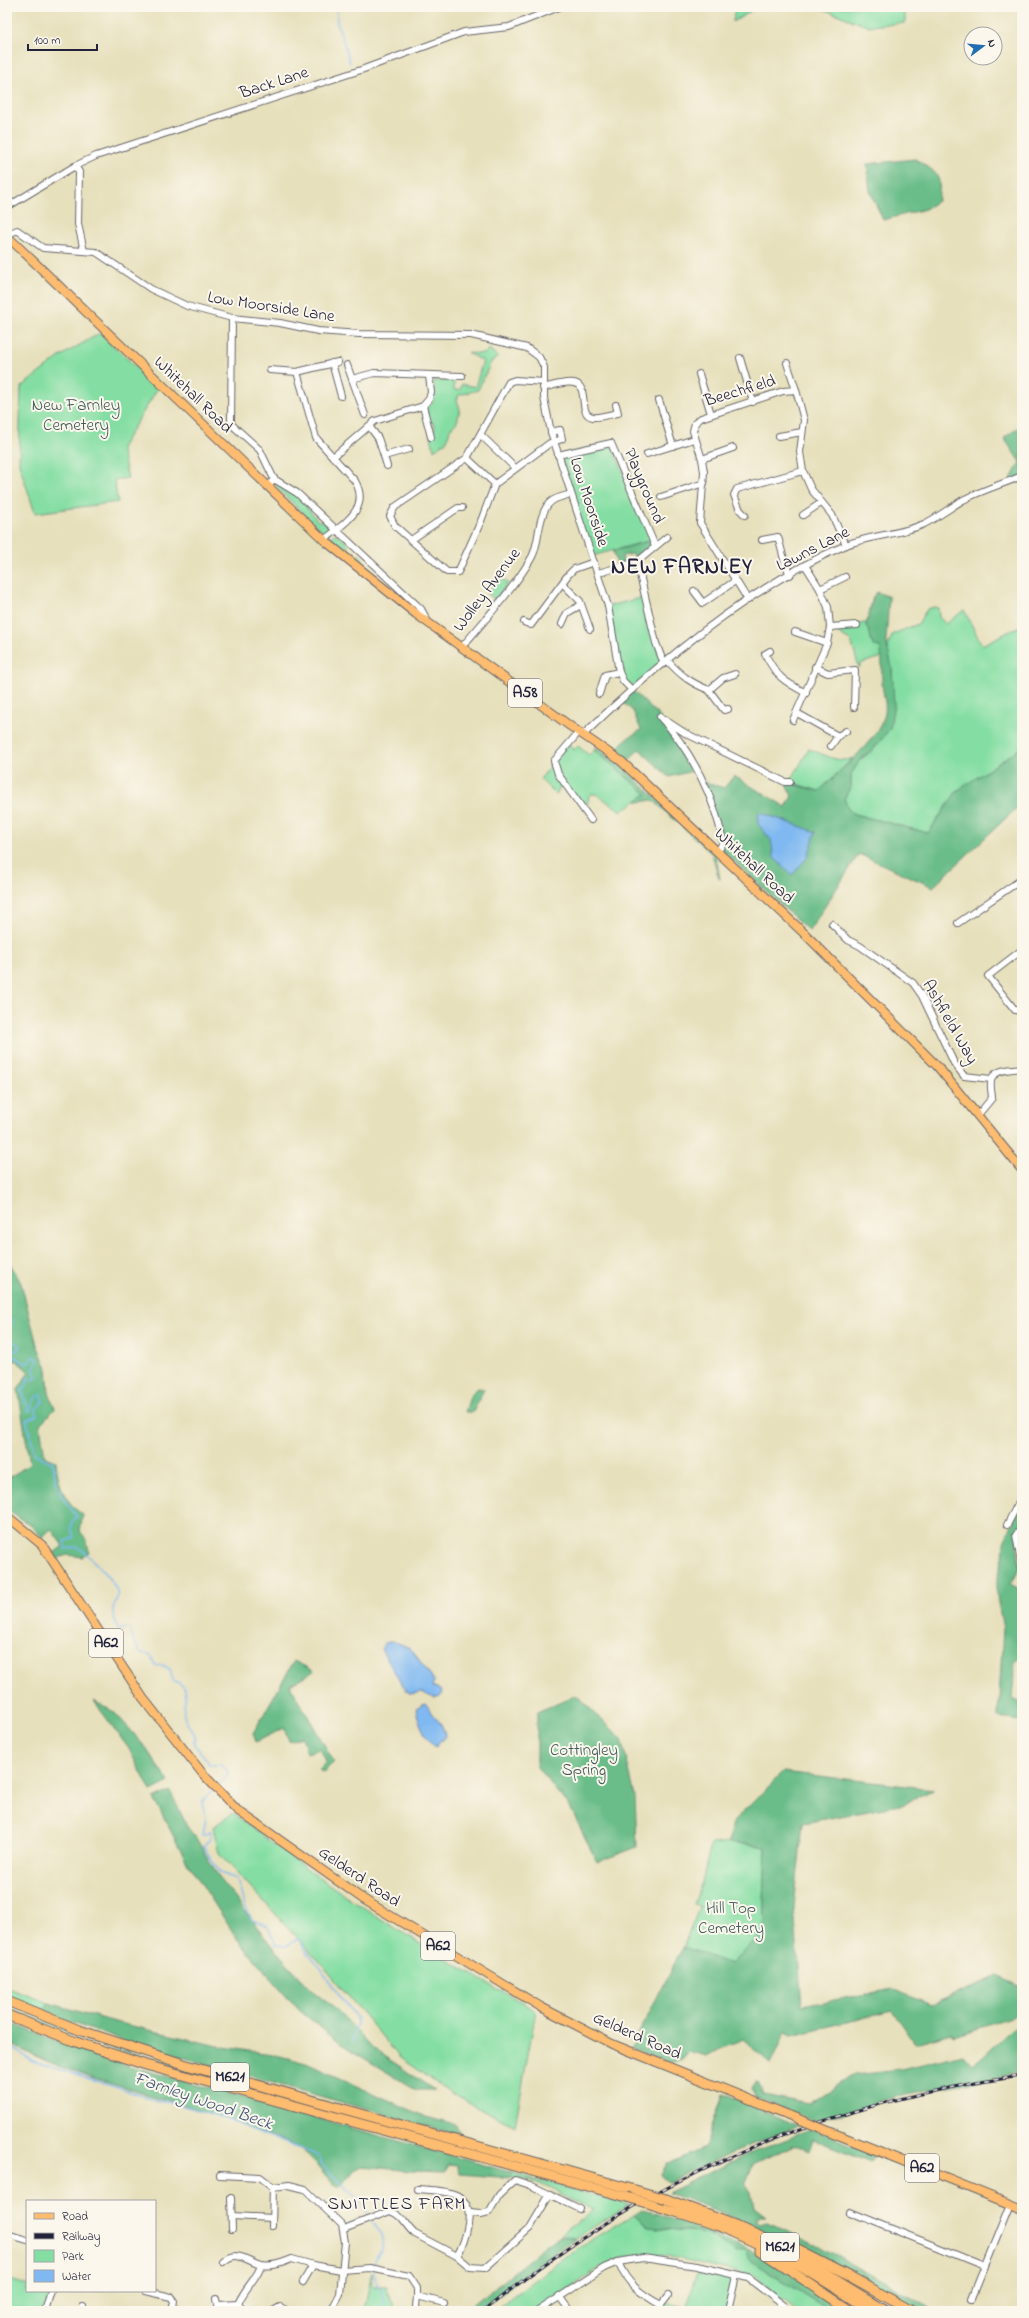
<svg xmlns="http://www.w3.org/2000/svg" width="1029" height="2318" viewBox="0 0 1029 2318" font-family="'Indie Flower',sans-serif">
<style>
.green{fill:#84dea3;stroke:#53806f}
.forest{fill:#6bbd89;stroke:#467062}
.water{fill:#80b9f1;stroke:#516e96}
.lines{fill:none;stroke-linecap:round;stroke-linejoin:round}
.stream{stroke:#80b9f1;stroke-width:1.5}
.minor-casing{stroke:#676468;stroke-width:8}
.major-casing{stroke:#676468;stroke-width:10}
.highway-casing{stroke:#676468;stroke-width:11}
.minor{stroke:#fff;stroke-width:6}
.major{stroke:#fdbc6f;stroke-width:8}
.highway{stroke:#fdbc6f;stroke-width:9}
.rail-casing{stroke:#22223b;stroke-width:3}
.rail{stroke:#fbf7ec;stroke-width:1.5;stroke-dasharray:4.5;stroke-linecap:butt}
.major-bridge-casing{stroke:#676468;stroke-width:10;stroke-linecap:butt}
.highway-bridge-casing{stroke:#676468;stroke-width:11;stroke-linecap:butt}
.major-bridge{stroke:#fdbc6f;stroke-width:8}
.highway-bridge{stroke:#fdbc6f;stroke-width:9}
.labels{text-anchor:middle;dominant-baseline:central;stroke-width:4;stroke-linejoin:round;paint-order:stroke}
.shield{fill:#fbf7ec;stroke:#636270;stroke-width:1}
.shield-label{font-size:16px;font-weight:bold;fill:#22223b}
.street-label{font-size:17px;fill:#22223b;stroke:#fbf7ec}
.park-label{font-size:17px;fill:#3f5a5a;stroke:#fbf7ec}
.water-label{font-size:18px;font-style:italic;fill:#43577b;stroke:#fbf7ec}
.neighbourhood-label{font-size:18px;letter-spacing:1px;fill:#22223b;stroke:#fbf7ec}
.district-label{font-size:21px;font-weight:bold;letter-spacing:1px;fill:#22223b;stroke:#fbf7ec}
</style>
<rect width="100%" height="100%" fill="#fbf7ec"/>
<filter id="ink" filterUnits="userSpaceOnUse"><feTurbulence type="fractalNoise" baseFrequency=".025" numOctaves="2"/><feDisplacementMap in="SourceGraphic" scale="8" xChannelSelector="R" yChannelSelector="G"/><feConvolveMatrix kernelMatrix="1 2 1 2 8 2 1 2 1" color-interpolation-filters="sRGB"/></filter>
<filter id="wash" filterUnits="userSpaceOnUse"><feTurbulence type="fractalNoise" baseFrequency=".012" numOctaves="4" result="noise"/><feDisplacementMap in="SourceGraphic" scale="16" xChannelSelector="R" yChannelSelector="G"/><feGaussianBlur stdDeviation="0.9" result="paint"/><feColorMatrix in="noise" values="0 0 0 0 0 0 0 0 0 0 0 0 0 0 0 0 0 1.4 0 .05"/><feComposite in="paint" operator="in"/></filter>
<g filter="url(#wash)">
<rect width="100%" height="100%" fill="#e7e0bc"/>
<!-- green -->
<g class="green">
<path d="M735,7H757L733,22Z"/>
<path d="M818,7H905V23L867,26Z"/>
<path d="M100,333L158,388L121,448L128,478L114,480L118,502L35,513L19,464L21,387L61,356Z"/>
<path d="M489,349L498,357L491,362L478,390L459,395L457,400L460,409L457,422L450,429L447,441L434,450L430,431L435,429L434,423L429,424L426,408L433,402L434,380L454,381V390H460L462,384L475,387L483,361L467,353L484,354Z"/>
<path d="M611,443L652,540L592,556L558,455Z"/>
<path d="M276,483L296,494L319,522L322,520L330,528V532L327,536L274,485Z"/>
<path d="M334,534L338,535L349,545L347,548L357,557L359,554L363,558L362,567L330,538Z"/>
<path d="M500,577L508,583L495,600L487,593Z"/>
<path d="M645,597L662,661L632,690L623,681L608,606Z"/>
<path d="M934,607L938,608L939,617L946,624L964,610L982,645L1022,625V747L957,791L928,833L854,814L849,810L844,799L851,786V774L861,759L874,749L890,728L892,668L887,647L893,634L918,624L927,609Z"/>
<path d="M875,622L883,657L862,663L859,668L851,641L830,627Z"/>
<path d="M568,744L574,750L578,746L589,755L594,750L647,794L621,811L596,794H591L589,796L586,811L562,783L556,795L540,779Z"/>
<path d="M809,749C824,754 838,764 853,758L819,791L790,782Z"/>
<path d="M233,1813C327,1888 430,1953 536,2010L515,2126L454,2095L400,2058L319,1961L219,1853L213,1827Z"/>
<path d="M729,1842L766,1846L763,1932L731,1964L683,1947L700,1906L694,1904L702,1882L711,1844Z"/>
<path d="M7,1988L49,2003L43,2013L7,1998Z"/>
<path d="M7,2008L120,2049L361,2118L360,2119L114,2049L39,2022Z"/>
<path d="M513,2173L614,2201L629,2205L576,2238L559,2235L594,2210L534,2181L511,2178Z"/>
<path d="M634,2214L649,2227L697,2232L715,2238L736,2253L743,2250L766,2271L831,2311H796L755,2277L747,2274L667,2256L644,2254L628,2256L601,2267L533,2311H494L579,2247Z"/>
<path d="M704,2271L730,2276L732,2279L726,2311H660L666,2303L686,2307L698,2273L703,2274Z"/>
<path d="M372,2272L373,2286H386L396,2311H364Z"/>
<path d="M7,2279L27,2285V2291L51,2293L45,2311H7Z"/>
</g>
<!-- forest -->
<g class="forest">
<path d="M915,159C938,173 942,174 938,201L925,209L883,220L870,191L867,164Z"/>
<path d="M1022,425V476L1010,481L1020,462L1004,438Z"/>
<path d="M652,540L655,546L637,562L633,554L622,556L624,566L618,567L613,551Z"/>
<path d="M877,592L889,597L886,641L892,668L894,704L890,728L874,749L861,759L851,774V786L844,799L849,810L854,814L928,833L957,791L1022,747V803L933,887L859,854L809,931L720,848L723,842L701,781L724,788L734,776L786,807L792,796L785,782L819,791C837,774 877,740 884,717C888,705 882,693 882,680C881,669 883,658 880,647L873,646L869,631L866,626L873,597Z"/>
<path d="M632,690L660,717L696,770L669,777L639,749L625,765L611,754L626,739L641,730L633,711L620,700Z"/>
<path d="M596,747L620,765L715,852L720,879H719L712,854L653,800L638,802L637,800L647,794L594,750Z"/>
<path d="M7,1258L21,1283L37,1345L47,1368L49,1393L55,1409L40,1424L45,1457L56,1461C58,1485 64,1501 83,1515L80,1531L87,1541L89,1552L83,1557L67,1555L56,1559L54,1553L63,1546L51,1529L42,1537L33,1527L7,1510V1479L30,1464L18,1389L29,1372L16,1360L7,1366Z"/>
<path d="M478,1388L484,1389L473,1412H465L471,1394Z"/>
<path d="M1022,1503V1521L1016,1535L1020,1567L1010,1584L1022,1590V1656L1015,1660L1012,1699L1022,1704V1721L998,1718L1003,1629L997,1597V1580L1003,1558L1004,1542Z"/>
<path d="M294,1661L314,1671L290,1685L334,1762L329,1765L325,1773L319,1770L326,1761L320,1749L307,1753L302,1737L289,1741L284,1728L256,1742L253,1733Z"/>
<path d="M576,1695L622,1739L635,1797L637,1847L597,1862L571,1809L537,1767V1712Z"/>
<path d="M94,1701L114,1712L140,1740L169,1782L151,1791L129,1749Z"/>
<path d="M783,1772L934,1789L905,1804L803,1823L794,1907L802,2006L893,1989L931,2005L997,1976L1022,1987V2010L1014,2016L954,2036L952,2033L915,2043L893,2011L792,2035L786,2032L771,2064L743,2040L705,2056L689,2051L682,2059L670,2063L631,2048L683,1947L731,1964L763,1932L766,1847L729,1842L733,1822Z"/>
<path d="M170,1791L188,1828L196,1838L220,1879L285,1961L314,1992L337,2010L373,2048L434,2090H416L341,2044L300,2011L238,1940L186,1860L154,1799Z"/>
<path d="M49,2003L115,2022L223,2047L272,2054L307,2063L426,2117L456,2125L461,2136L125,2041L43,2013Z"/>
<path d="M1022,2020V2035L1019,2037L1020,2073L906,2094L816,2121L755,2097L752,2089L757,2081L764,2095L808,2104L854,2074L902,2069L963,2054L973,2065Z"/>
<path d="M7,2022L108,2060L513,2173L511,2178L460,2174L457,2165L449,2164L444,2172L410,2171L362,2166L356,2169L337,2188C326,2177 315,2160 302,2150C288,2141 268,2135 252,2129C172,2096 83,2084 7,2042Z"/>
<path d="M723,2094L799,2126L728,2154L670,2183L661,2175L667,2163L705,2147Z"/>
<path d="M813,2129L874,2154L871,2162L813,2139L809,2151L794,2145L752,2165L745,2183L751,2192L754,2208L766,2217H759L755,2222L760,2224L767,2222L834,2254L935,2311H919C837,2263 758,2223 668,2193L741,2157Z"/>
<path d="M642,2209C688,2224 732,2240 775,2263C799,2277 822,2295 846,2311H831L749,2260L746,2252L743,2250L736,2253L715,2238L697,2232L649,2227L634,2214Z"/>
<path d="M559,2235L576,2238L518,2280L479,2311H466Z"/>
</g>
<!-- water -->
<g class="water">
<path d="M759,812L816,832L807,858L792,875L774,858L771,840L758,824Z"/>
<path d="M393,1641L410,1648L432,1677L434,1682L432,1686L439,1689L442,1693L438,1698H433L422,1692L410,1694L402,1685L381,1649L385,1643Z"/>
<path d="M425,1704C430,1707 429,1711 433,1715C440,1722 443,1725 445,1736L436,1747C426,1742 418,1720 416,1709Z"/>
</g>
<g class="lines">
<!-- stream -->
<g class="stream">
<path d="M337,7V22L350,63"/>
<path d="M7,1307V1311"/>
<path d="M7,1318L11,1319L12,1323L7,1331"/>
<path d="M7,1338L20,1346L17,1351L7,1349"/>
<path d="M7,1352L27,1364L34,1356L38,1359L33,1370L37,1377L32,1381L28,1377L26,1386L22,1390L29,1412L36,1397L42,1394L43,1402L36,1409L37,1415L26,1420L35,1454L53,1463L56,1482L62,1497L77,1517L72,1521L71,1528L74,1537L64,1542L65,1549L77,1547C86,1551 114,1582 117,1591C119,1598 116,1600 114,1606C111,1614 115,1623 119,1630L129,1628L133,1639L140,1653L150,1654L155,1666L162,1665L170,1669L173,1680C195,1689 181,1700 184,1715C186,1723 191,1728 195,1735L194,1744L207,1760L209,1765H221L228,1771L227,1776L219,1784"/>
<path d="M212,1790L202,1802L206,1818L203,1835L211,1832V1838L203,1846L220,1873L237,1879L243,1901L252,1920L268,1926L276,1945L286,1946L298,1939L356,2017V2026L353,2042"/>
<path d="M7,2045L33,2061L140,2095L212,2114L319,2156L321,2165L358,2199L368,2214"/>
<path d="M372,2221C377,2228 386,2239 382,2249C379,2256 375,2257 374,2266"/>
<path d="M374,2270C374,2286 393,2296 379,2311"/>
</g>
</g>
</g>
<g filter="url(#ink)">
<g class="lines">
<defs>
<g id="minor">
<path d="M75,166L79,172L78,224L84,251"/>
<path d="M7,207L75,166L96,156L361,70L464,32L509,27L559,7"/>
<path d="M7,235L17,230L43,248L96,252L151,289L187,306L232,318L280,323L318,331L359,334L471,335L527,348L539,357L544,367V398L551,432L608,606L619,672L623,681L632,690"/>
<path d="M232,318L231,424L260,450L274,479L268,487"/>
<path d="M740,358L753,402"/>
<path d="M332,363L341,396"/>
<path d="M787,363L796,390"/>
<path d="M347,365L365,415"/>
<path d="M270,370L297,372L338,362"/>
<path d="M297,372L316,438L355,481C371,509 343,524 324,540"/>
<path d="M699,374L711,414"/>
<path d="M352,379L374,373L462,376"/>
<path d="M544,382L515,380L509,382L467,458L395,507L390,516L395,526L447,572H458L481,521L495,484L550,443L562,439L560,430L551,432"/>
<path d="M543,388C552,386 565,381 574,383C590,386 577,415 593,417C600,418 611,414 618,413L616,405"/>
<path d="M659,400L673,446"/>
<path d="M423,406L431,437"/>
<path d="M369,426L378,438L384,456L409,449"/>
<path d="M482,436L515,468"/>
<path d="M779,436L802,432"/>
<path d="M647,454L694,439"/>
<path d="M558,455L611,443L655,546"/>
<path d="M384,456L387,466"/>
<path d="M333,457L375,421L423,406L429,399L431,392L429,376"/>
<path d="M467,458L495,484"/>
<path d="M702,459L733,448"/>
<path d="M274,479L297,493L421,609L428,622"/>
<path d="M661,497L704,483"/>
<path d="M745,515L740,510L734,495L737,489L803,471"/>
<path d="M803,515L821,503"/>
<path d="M411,540L458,508H462"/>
<path d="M762,540L778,537L785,563L790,575"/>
<path d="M598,573L637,562"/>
<path d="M563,584L580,601L590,629"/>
<path d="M820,589L845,577"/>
<path d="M694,591L703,603L735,581"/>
<path d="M748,600L700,523L704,472L702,459L693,431L695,423L701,418L783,391L796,390L804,420L800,452L803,471L811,489L832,515L846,545"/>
<path d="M524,622L531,625L568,575L574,569L594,562"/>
<path d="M562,624L567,613L581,605"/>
<path d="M830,627L857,625"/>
<path d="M795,632L827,643"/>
<path d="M462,647C486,618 513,590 532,557C540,541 537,521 547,506C552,498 562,497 571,494"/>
<path d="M770,651L765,654C777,677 783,681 806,693"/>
<path d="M668,661C680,675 691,683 709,690L723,678L735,674"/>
<path d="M664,664L656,643L637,562L667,537"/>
<path d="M815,667L828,673L855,670L854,707"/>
<path d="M709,690L724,710L728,709"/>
<path d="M599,694L605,675L619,672"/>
<path d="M797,713L838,736L846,731"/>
<path d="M660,717C691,750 715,798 723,842L718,852"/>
<path d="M665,720L685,733L785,782H790"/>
<path d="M793,720L827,643L830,627L828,607L820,589L805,565"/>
<path d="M579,732L554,761L558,774L591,820"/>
<path d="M584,734C658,663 751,586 846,545C870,535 900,535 924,524C938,517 950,508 963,500C982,490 1003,484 1022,476"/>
<path d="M831,746L838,736"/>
<path d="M958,923L1022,879"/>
<path d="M832,924L848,940L860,946L913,983L922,996L954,1063L964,1076L991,1079"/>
<path d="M1022,1022V1011L1015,1010L988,976L1022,950"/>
<path d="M977,1116L992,1098C992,1093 989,1083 992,1078C996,1069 1013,1069 1022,1068"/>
<path d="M1007,1525L1022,1496"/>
<path d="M1022,1528L1016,1535L1022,1568"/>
<path d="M220,2175L260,2177L273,2187L289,2185L305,2189L342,2225L345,2242L340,2294L331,2311"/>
<path d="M418,2189C444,2191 474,2190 468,2224C466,2236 463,2246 457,2256"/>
<path d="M231,2198L232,2229"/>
<path d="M850,2212L984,2266"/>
<path d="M470,2213L481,2214L489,2212L499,2195L515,2180L530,2185L580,2209"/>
<path d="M232,2216L272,2218"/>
<path d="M272,2226L273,2187"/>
<path d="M344,2229L390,2211C404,2216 405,2226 415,2234L457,2256L470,2267L485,2268L530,2228L550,2194"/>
<path d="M7,2234L27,2240"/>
<path d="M223,2262C238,2249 246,2261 261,2265C272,2267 282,2263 292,2259L313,2265L341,2270L370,2268L409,2276L417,2288V2296L444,2303"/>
<path d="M618,2262C627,2284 641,2294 661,2305L668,2296"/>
<path d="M303,2282L313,2265"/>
<path d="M146,2291L171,2297L174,2301L172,2311"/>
<path d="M417,2296L416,2307L418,2311"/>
<path d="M559,2296L570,2311"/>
<path d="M972,2298L1010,2204"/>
<path d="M216,2299L217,2305L238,2304L244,2311"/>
<path d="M238,2304C245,2287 257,2279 261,2265"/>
<path d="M45,2311L51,2291"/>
<path d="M82,2311L83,2307"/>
<path d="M273,2311L280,2307L288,2311"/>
<path d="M538,2311L604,2268L618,2262L643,2258L697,2266L748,2278L791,2311"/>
<path d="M728,2311L736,2276"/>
</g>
<g id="major">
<path d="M7,236L324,540L416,614L570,726L621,761L806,935L938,1067L1022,1170"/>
<path d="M7,1516L42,1545L143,1698L203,1774L237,1810L363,1899L541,2007L612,2044L806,2122"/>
<path d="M821,2128L1022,2209"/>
</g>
<g id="highway">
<path d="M7,2001L79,2030L193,2067L635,2190"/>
<path d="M7,2015L76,2042L146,2065L627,2197"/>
<path d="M666,2199L748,2230L803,2260L887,2311"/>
<path d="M654,2205C680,2214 707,2220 732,2232C781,2253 826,2281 871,2311"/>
<path d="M784,2243L851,2277L912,2311"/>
<path d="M759,2250L851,2311"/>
</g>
</defs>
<!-- minor casing -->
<use href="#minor" class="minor-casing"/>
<!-- major casing -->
<use href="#major" class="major-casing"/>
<!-- highway casing -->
<use href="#highway" class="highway-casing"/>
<!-- minor -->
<use href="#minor" class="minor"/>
<!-- major -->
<use href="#major" class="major"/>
<!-- highway -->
<use href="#highway" class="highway"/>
<defs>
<path id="rail" d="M484,2311C641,2181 820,2102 1022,2076"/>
</defs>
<!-- rail casing -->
<use href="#rail" class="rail-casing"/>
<!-- rail -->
<use href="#rail" class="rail"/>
<defs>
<path id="major-bridge" d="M806,2122L821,2128"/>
<g id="highway-bridge">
<path d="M635,2190L666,2199"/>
<path d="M627,2197L654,2205"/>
</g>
</defs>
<!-- major-bridge casing -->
<use href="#major-bridge" class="major-bridge-casing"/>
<!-- highway-bridge casing -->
<use href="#highway-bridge" class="highway-bridge-casing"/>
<!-- major-bridge -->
<use href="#major-bridge" class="major-bridge"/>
<!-- highway-bridge -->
<use href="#highway-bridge" class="highway-bridge"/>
</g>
</g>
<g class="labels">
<!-- shield labels -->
<g class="shield">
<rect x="508" y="679" width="34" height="28" rx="3"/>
<rect x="89" y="1629" width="34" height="28" rx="3"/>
<rect x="421" y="1932" width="34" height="28" rx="3"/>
<rect x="211" y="2063" width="38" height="28" rx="3"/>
<rect x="905" y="2154" width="34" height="28" rx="3"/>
<rect x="761" y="2233" width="38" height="28" rx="3"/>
</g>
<g class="shield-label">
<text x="525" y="693">A58</text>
<text x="106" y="1643">A62</text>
<text x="438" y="1946">A62</text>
<text x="230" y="2077">M621</text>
<text x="922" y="2168">A62</text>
<text x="780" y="2247">M621</text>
</g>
<!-- street labels -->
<g class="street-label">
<text transform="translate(274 83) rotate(-18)">Back Lane</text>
<text transform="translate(271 307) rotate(9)">Low Moorside Lane</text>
<text transform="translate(740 391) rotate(-17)">Beechfield</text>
<text transform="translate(193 395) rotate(44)">Whitehall Road</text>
<text transform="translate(644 486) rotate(67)">Playground</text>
<text transform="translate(589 502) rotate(72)">Low Moorside</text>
<text transform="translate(813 549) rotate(-27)">Lawns Lane</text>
<text transform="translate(487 590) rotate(-53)">Wolley Avenue</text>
<text transform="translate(754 866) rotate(43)">Whitehall Road</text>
<text transform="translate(950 1022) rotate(60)">Ashfield Way</text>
<text transform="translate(359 1877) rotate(34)">Gelderd Road</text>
<text transform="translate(637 2036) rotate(24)">Gelderd Road</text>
</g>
<!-- park labels -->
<g class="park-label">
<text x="76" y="405">New Farnley<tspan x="76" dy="20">Cemetery</tspan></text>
<text x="584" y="1750">Cottingley<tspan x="584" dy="20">Spring</tspan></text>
<text x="731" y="1908">Hill Top<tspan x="731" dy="20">Cemetery</tspan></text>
</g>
<!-- water labels -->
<g class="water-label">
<text transform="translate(203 2102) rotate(19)">Farnley Wood Beck</text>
</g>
<!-- neighbourhood labels -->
<g class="neighbourhood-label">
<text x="397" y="2205">SNITTLES FARM</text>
</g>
<!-- district labels -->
<g class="district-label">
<text x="682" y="568">NEW FARNLEY</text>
</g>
</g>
<!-- margin -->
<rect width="1029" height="2318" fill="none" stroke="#fbf7ec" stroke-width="24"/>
<!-- legend -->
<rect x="26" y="2200" width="130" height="92" fill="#fbf7ec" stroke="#a4a2a5"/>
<rect x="34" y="2213" width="20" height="6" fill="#fdbc6f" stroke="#a4a2a5"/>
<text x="62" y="2220" font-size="12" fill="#22223b">Road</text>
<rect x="34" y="2233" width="20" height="6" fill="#22223b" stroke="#a4a2a5"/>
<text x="62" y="2240" font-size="12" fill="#22223b">Railway</text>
<rect x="34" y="2250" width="20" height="12" fill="#84dea3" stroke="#a4a2a5"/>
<text x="62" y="2260" font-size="12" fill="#22223b">Park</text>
<rect x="34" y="2270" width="20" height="12" fill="#80b9f1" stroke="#a4a2a5"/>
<text x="62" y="2280" font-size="12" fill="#22223b">Water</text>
<!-- north arrow -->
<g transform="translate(983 46) rotate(74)"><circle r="19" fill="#fbf7ec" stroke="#a4a2a5"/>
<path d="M0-3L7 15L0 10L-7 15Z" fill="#1f6fb2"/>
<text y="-6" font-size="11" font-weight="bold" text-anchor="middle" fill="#22223b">N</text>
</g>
<!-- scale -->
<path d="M28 44v6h69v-6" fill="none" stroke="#22223b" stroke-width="2"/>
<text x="34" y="44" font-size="12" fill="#22223b" stroke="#fbf7ec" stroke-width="3" paint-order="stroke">100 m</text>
</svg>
